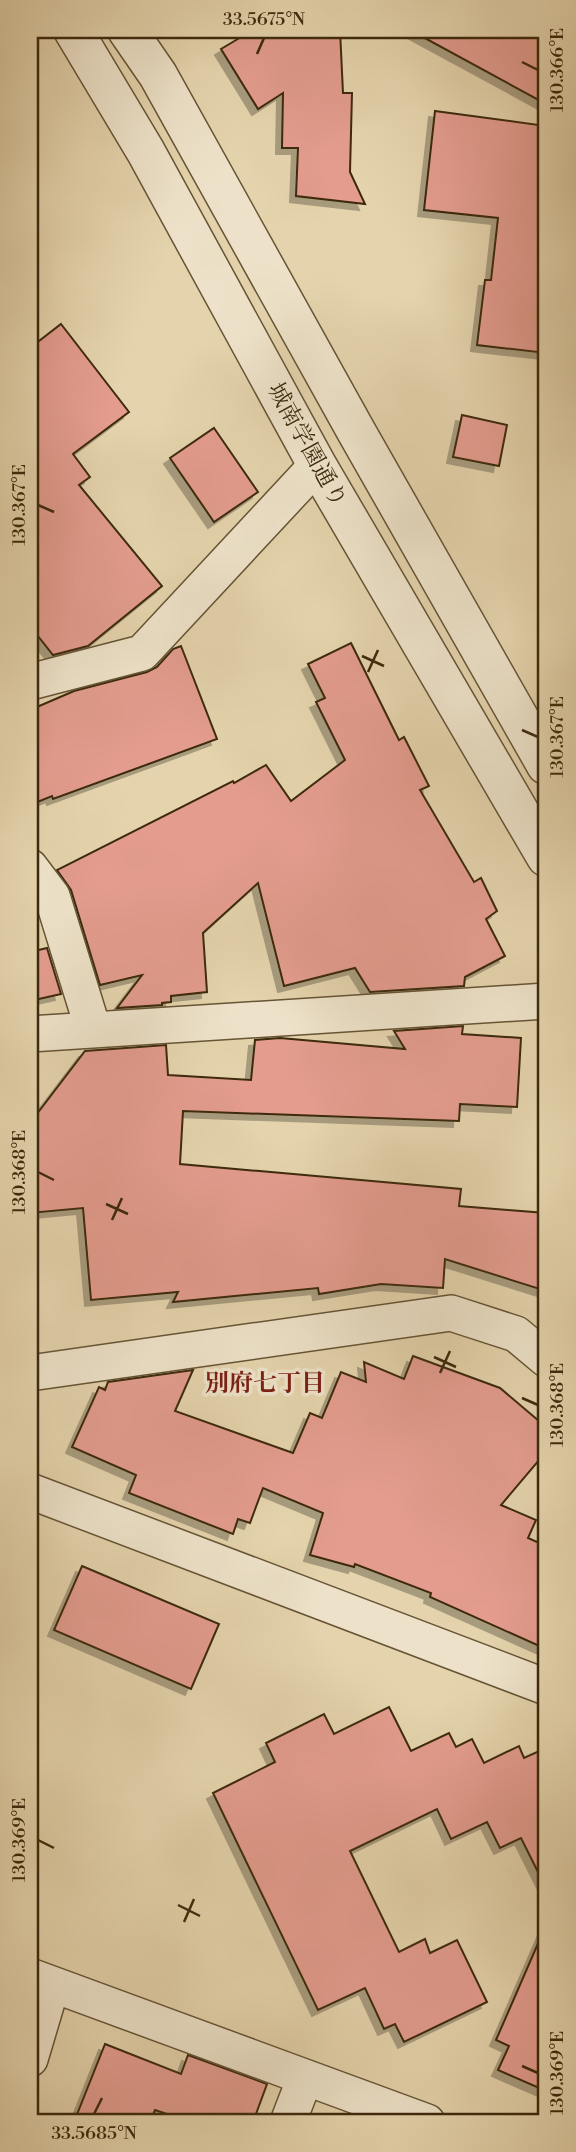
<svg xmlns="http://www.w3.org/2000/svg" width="576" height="2152" viewBox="0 0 576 2152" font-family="'Libre Bodoni','Noto Serif JP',serif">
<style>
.building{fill:#e39c8e;stroke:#3c290d;stroke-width:2;filter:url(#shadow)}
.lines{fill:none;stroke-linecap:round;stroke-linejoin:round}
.minor-casing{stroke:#665435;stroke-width:38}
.tertiary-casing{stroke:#665435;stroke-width:41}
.minor{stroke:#ede2c9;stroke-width:35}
.tertiary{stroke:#ede2c9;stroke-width:38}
.ticks{fill:none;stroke:#3c290d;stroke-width:2.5}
.labels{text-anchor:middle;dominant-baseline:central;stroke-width:7;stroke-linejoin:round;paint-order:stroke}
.street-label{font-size:23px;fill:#3c290d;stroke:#ede2c9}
.neighbourhood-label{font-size:24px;font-weight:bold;fill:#7a1f14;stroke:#ede2c9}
.neatline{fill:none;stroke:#3c290d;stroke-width:2.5}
.ticks-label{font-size:18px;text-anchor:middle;fill:#3c290d}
</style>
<defs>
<filter id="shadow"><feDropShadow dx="-6" dy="6" stdDeviation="0" flood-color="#0004"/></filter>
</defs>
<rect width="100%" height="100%" fill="#e4d3ac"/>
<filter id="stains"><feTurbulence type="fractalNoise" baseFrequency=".00286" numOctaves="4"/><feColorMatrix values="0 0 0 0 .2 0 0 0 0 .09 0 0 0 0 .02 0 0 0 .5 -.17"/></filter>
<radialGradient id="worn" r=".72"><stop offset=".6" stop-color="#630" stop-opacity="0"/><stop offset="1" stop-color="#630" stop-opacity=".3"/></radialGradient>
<!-- building -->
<g class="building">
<path d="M253,30H340L343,93H352L350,172L365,204L296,196L298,148H282L283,93L258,109L221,49Z"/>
<path d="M410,30H546V104Z"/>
<path d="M435,111L546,126V353L477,345L485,280H491L498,218L424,210Z"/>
<path d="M61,324L129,412L73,454L90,477L79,485L162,586L88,646L53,655L30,626V348Z"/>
<path d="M462,415L507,425L499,466L453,457Z"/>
<path d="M214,428L258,492L214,522L170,458Z"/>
<path d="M351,643L399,740L404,737L429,786L420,790L474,882L481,878L497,911L486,919L505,956L465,977L464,986L370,992L355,968L284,986L258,883L203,933L207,992L171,996V1002L162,1003V1005L117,1008L142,975L100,985L71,890L57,870L233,781L234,783L266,765L291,801L345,760L316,702L325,698L308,664Z"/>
<path d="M181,646L217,739L53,799L52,796L30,805V710L74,691L147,672L157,667L173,649Z"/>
<path d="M47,948L61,994L30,1001V952Z"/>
<path d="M463,1026L462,1034L521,1038L517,1107L460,1104L459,1121L183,1111L180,1164L461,1189L459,1206L546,1213V1291L445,1259L443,1288L381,1284L319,1294L318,1288L173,1302L178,1292L91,1300L83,1208L30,1213V1123L85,1051L166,1045L168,1075L251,1080L255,1040L280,1038L405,1049L394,1031Z"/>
<path d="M413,1356L500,1388L546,1427V1452L501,1505L536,1520L528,1538L546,1546V1649L430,1597L431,1593L355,1564L354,1567L310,1555L323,1513L263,1488L250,1523L238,1519L233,1534L129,1493L136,1475L72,1447L99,1387L105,1390L108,1382L193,1370L175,1411L293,1453L310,1413L322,1418L341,1372L366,1382L364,1362L404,1379Z"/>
<path d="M82,1566L219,1624L191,1689L54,1630Z"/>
<path d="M389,1707L411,1751L449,1733L456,1747L472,1739L484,1763L519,1746L524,1758L546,1748V1888L521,1838L500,1848L487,1822L451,1839L437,1809L350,1851L399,1952L425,1939L430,1953L457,1940L487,2002L404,2042L395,2024L384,2029L365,1988L318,2010L213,1793L275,1762L266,1743L324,1714L334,1734Z"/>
<path d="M546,1925V2091L498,2070L509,2046L496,2040Z"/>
<path d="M105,2044L181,2074L188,2055L267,2084L253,2122H191L155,2110L150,2122H74Z"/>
</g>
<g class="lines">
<defs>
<g id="minor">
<path d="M30,682L142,653L317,465"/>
<path d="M30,867L52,896L93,1029"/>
<path d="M30,1034L546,1001"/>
<path d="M30,1373L451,1313L516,1334L546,1359"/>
<path d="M30,1491L546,1687"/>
<path d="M30,1976L427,2122"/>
<path d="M30,2059L52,1985"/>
<path d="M288,2122L305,2078"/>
</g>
<g id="tertiary">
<path d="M73,30L146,152L317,465L546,857"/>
<path d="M127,30L158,75L356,431L546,765"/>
</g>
</defs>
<!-- minor casing -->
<use href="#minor" class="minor-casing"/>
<!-- tertiary casing -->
<use href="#tertiary" class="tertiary-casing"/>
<!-- minor -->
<use href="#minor" class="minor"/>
<!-- tertiary -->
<use href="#tertiary" class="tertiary"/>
</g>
<!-- ticks -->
<path class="ticks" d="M257,54L264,38M522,62L538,70M38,505L54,512M362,656L384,666M368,672L378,650M522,730L538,737M38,1172L54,1180M106,1204L128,1214M112,1220L122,1198M434,1357L456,1367M440,1373L450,1351M522,1398L538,1405M38,1840L54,1848M178,1905L200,1916M184,1922L194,1899M522,2066L538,2073M94,2114L102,2098"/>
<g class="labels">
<!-- street labels -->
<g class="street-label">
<text transform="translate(307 445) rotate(61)">城南学園通り</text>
</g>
<!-- neighbourhood labels -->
<g class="neighbourhood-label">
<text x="265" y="1384">別府七丁目</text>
</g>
</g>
<!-- margin -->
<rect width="576" height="2152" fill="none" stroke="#e4d3ac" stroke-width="77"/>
<rect x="38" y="38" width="500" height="2076" class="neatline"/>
<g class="ticks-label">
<text x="264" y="25">33.5675°N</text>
<text transform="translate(557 70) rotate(-90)" y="6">130.366°E</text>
<text transform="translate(19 505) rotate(-90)" y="6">130.367°E</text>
<text transform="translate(557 737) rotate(-90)" y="6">130.367°E</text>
<text transform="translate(19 1172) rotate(-90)" y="6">130.368°E</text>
<text transform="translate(557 1405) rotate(-90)" y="6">130.368°E</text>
<text transform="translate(19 1840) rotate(-90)" y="6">130.369°E</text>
<text transform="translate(557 2073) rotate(-90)" y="6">130.369°E</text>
<text x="94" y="2139">33.5685°N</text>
</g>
<rect width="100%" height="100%" filter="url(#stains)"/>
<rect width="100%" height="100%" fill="url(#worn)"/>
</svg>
